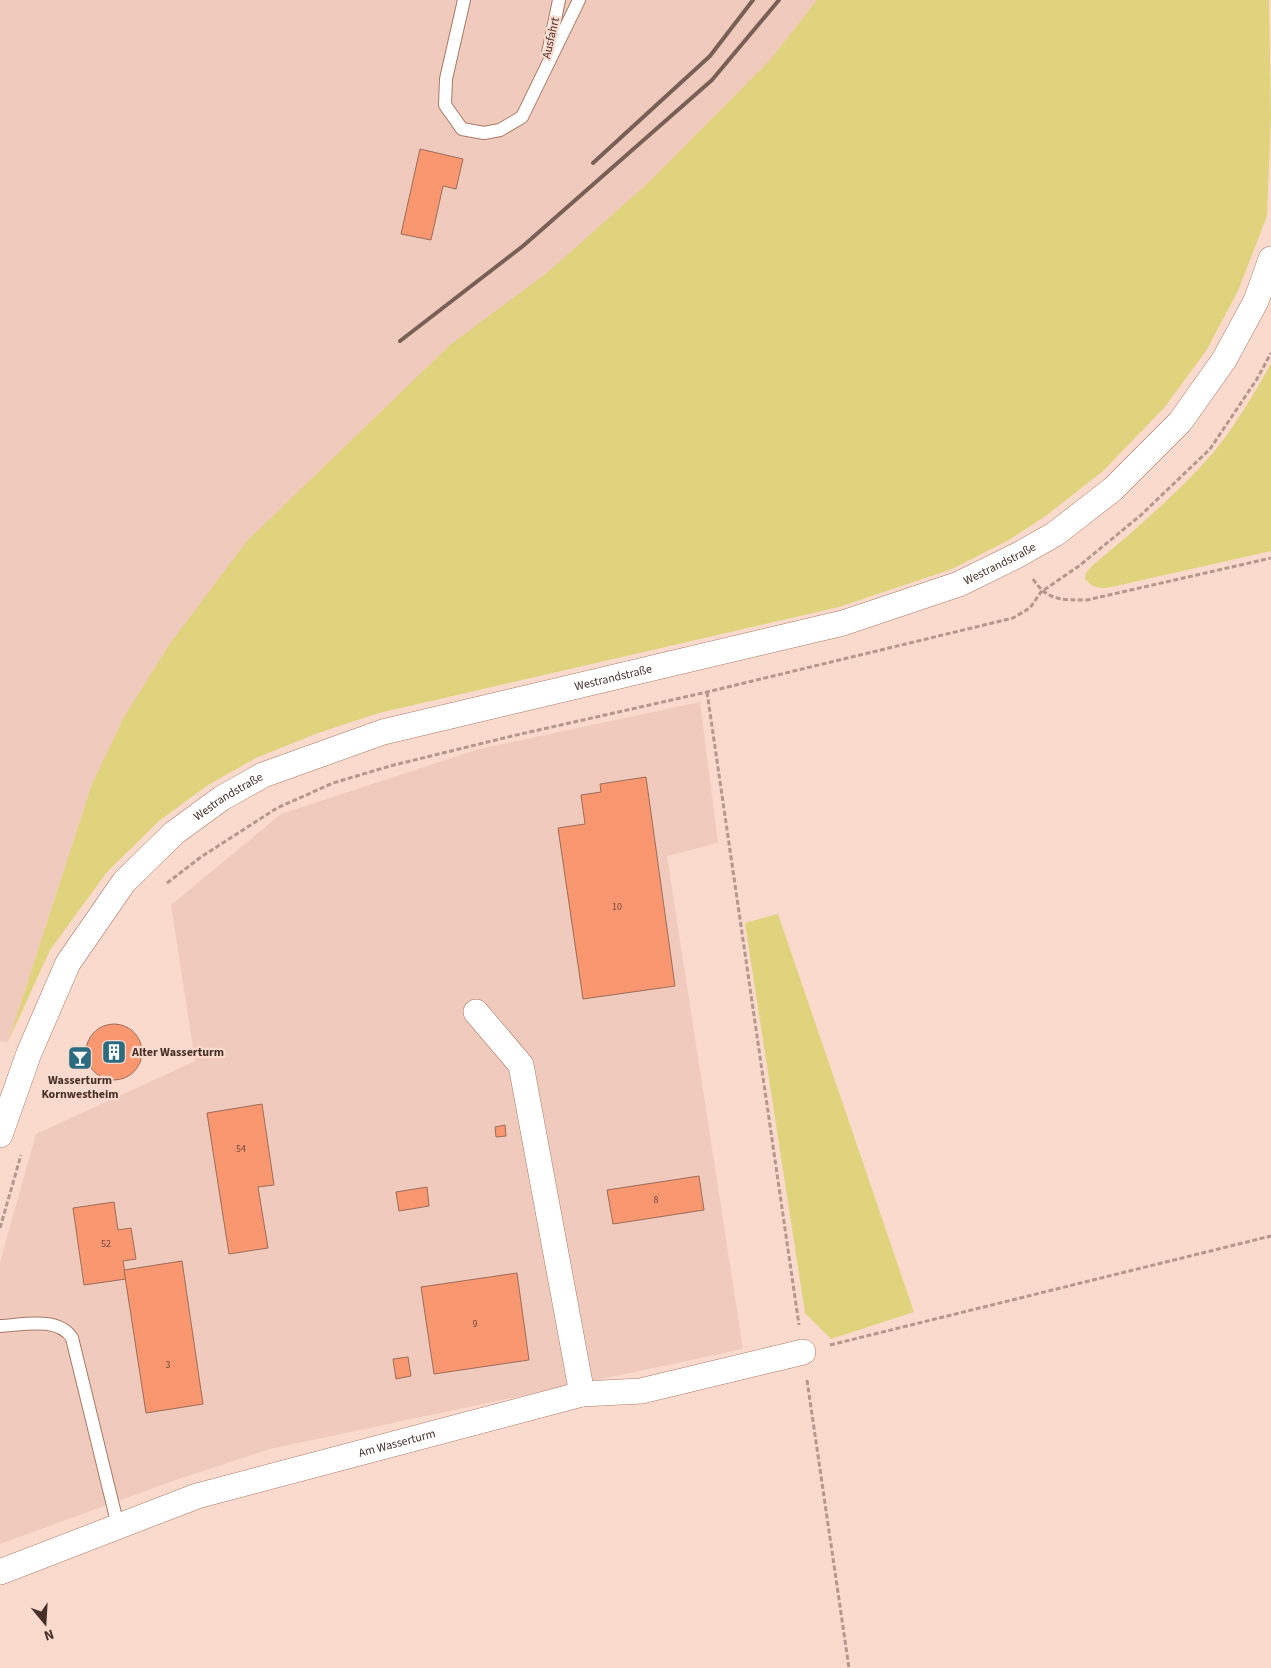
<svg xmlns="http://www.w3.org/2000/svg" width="1271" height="1668" viewBox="0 0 1271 1668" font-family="'Source Sans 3',sans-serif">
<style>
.built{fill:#f0cbbd}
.green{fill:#dfd37d}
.building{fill:#f99771;stroke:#9c6c5a}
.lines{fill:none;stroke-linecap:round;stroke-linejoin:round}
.service-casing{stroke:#a97865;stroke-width:14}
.minor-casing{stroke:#a97865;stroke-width:26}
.path{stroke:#b4988d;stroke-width:3;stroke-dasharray:5 2.5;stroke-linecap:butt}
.service{stroke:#fff;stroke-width:12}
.minor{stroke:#fff;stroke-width:25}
.rail{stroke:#786057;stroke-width:4}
.labels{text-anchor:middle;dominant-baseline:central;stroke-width:4.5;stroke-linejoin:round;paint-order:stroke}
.number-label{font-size:10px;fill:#734a3b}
.street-label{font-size:12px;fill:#463129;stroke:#fbdace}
.poi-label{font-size:12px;font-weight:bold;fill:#463129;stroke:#fbdace;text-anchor:start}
</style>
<rect width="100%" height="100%" fill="#fbdace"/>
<!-- built -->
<g class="built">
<path d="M0,0H866L92,784L8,1042L0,1041Z"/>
<path d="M700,702L718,843L667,856L743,1349L270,1449L173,1481L0,1544V1262L36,1134L195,1061L171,905L281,814L479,749Z"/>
</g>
<!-- green -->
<g class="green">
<path d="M817,0H1269L1271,117L1267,216L1238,291L1206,351L1164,408L1102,472L1047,515L1009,540L952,569L839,607L379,713L318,733L256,758L208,785L159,821L107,872L50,950L8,1042L92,784L124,717L169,645L247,541L450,345L548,272L649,182L771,59Z"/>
<path d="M1271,363V551L1125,584C1111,587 1096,593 1085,579L1086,573L1093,565C1135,530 1177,494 1213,453C1233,429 1256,391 1271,363Z"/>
<path d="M778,914L914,1312L831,1339L805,1313L745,923Z"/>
</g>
<!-- building -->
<g class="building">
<path d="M420,149L463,159L456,189L443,186L431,240L401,234Z"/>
<path d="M646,777L675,986L583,999L558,828L585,824L581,795L601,792L600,784Z"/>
<circle cx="114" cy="1052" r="28"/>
<path d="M262,1104L274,1185L258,1187L268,1248L229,1254L207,1113Z"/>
<path d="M505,1125L506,1136L496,1137L495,1127Z"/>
<path d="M699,1176L704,1210L613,1224L607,1190Z"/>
<path d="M427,1187L429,1206L399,1211L396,1192Z"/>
<path d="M114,1202L118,1230L131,1228L136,1259L123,1261L126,1279L84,1285L73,1208Z"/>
<path d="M182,1261L203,1404L146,1413L124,1270Z"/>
<path d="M517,1273L529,1360L434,1374L421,1287Z"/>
<path d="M408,1357L411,1376L396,1379L393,1359Z"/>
</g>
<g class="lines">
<defs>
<g id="service">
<path d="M464,0L446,79L445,105L462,129L484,133L500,130L522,117L579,0"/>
<path d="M548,53L559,0"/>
<path d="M0,1326C22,1325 58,1316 72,1338L118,1526"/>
</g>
<g id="minor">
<path d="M476,1012L521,1065L582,1394"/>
<path id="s1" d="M0,1135L29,1053L68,963L124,882L174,833L222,798L263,775L383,732L843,623L959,584L1018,555L1055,534L1113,489L1180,422L1224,360L1256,301L1271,259"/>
<path id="s2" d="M0,1572L197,1496L582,1394L641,1391L803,1352"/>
</g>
</defs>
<!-- service casing -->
<use href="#service" class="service-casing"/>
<!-- minor casing -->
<use href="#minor" class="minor-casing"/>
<!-- path -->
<g class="path">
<path d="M1033,579C1047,601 1063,600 1087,600L1271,558"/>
<path d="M707,692L799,1325"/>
<path d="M167,883L201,857L277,808L333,783L390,766L512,736L707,692L1013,618L1030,608L1041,592L1079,566L1141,515L1210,449L1257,379L1271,353"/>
<path d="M0,1228L21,1155"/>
<path d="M830,1345L1271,1236"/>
<path d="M807,1380L849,1668"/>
</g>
<!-- service -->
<use href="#service" class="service"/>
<!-- minor -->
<use href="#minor" class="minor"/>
<!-- rail -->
<g class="rail">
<path d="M593,163L710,56L753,0"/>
<path d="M400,341L523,246L712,80L779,0"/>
</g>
</g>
<!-- icons -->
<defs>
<symbol id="building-square" viewBox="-11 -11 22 22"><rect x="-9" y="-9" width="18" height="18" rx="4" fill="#2c6c80" stroke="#fbdace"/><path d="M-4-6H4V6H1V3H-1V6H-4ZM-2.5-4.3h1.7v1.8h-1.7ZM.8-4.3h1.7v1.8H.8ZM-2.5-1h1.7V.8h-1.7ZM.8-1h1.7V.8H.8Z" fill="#fff"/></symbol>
<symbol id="bar-square" viewBox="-11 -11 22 22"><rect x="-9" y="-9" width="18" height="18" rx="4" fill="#2c6c80" stroke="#fbdace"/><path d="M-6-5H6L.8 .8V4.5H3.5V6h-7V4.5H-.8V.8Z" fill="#fff"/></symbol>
</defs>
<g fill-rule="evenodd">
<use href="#building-square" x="100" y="1038" width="28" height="28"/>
<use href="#bar-square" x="66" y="1044" width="28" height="28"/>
</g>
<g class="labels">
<!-- number labels -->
<g class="number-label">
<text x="617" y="907">10</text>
<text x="241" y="1149">54</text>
<text x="656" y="1200">8</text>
<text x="106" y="1244">52</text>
<text x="475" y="1324">9</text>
<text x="168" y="1365">3</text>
</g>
<!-- street labels -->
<g class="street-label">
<text transform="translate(551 38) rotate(-77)">Ausfahrt</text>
<text stroke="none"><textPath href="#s1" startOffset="1228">Westrandstraße</textPath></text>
<text stroke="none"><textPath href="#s1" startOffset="824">Westrandstraße</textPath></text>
<text stroke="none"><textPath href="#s1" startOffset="419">Westrandstraße</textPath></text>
<text stroke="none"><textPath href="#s2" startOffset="418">Am Wasserturm</textPath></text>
</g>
<!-- poi labels -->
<g class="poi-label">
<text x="132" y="1052">Alter Wasserturm</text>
<text x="80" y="1080" text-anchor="middle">Wasserturm<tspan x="80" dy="14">Kornwestheim</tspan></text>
</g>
</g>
<!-- north arrow -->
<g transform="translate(45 1623) rotate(162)" stroke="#fbdace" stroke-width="4" paint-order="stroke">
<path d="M0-4L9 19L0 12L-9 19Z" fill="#463129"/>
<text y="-8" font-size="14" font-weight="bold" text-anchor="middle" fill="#463129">N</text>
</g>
</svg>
